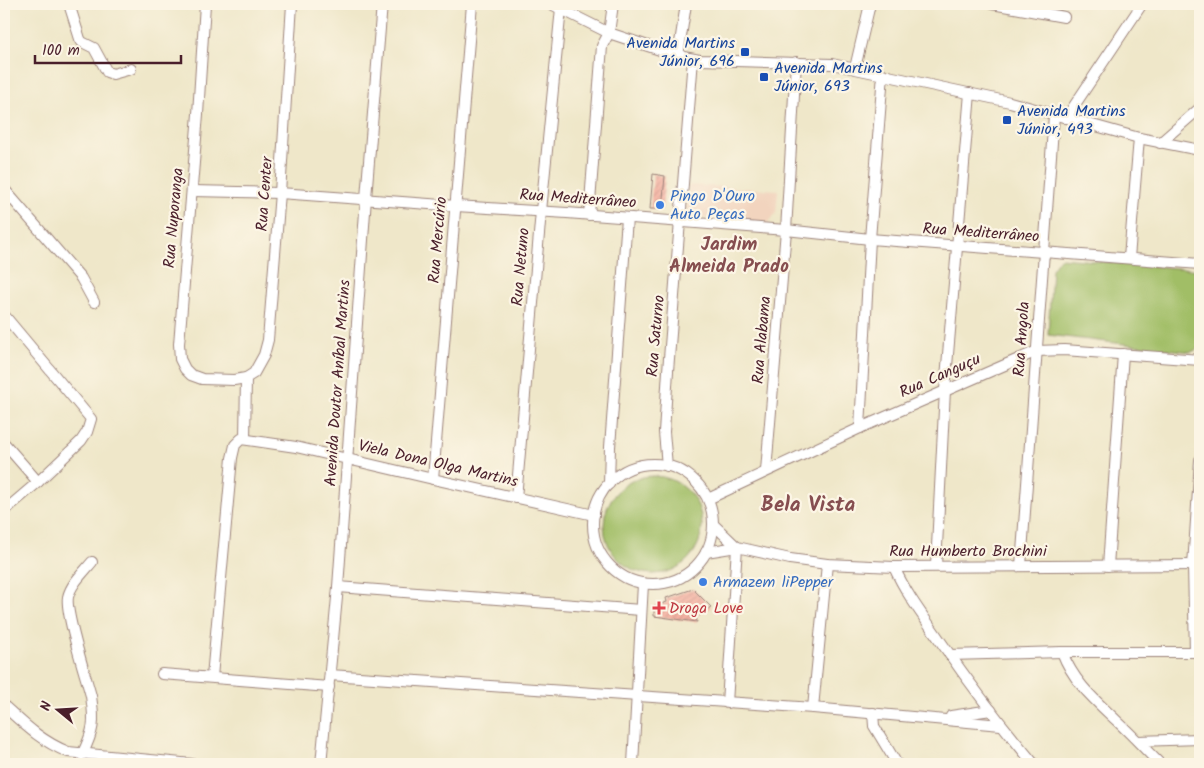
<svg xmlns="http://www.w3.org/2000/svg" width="1204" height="768" viewBox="0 0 1204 768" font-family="Kalam,sans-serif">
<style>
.built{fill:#f2d4be}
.green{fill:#a1be66;stroke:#766e48}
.building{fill:url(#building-hatch)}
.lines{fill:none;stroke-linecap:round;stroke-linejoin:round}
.minor-casing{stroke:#9c837a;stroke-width:12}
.minor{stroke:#fff;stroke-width:10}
.transit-dot{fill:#1a4fb4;stroke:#fcf5e5;stroke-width:2}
.shop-dot{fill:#3f7fe0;stroke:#fcf5e5;stroke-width:2}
.health-dot{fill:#e0444e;stroke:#fcf5e5;stroke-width:2}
.labels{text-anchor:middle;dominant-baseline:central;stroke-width:4.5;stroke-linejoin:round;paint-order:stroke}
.transit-label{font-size:16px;fill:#164399;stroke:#fcf5e5;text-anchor:start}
.street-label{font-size:16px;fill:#4a1f2b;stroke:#fcf5e5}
.shop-label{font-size:16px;fill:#366cbe;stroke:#fcf5e5;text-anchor:start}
.health-label{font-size:16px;fill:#be3a42;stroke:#fcf5e5;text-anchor:start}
.quarter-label{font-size:19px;font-weight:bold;fill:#864e50;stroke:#fcf5e5}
.district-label{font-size:21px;font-weight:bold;fill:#864e50;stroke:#fcf5e5}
</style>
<defs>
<pattern id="building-hatch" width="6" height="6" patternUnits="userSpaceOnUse" patternTransform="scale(1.25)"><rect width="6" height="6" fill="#f4a494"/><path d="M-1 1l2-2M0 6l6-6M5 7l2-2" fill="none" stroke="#c88579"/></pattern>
</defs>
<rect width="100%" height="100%" fill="#fcf5e5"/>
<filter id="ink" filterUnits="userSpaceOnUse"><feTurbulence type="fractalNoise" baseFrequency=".02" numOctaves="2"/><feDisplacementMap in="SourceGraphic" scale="10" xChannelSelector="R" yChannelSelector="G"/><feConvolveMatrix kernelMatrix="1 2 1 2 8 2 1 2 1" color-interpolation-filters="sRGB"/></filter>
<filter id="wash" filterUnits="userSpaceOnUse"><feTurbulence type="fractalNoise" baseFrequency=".0096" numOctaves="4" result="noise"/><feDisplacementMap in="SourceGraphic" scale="20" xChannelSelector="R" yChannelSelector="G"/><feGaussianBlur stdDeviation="1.12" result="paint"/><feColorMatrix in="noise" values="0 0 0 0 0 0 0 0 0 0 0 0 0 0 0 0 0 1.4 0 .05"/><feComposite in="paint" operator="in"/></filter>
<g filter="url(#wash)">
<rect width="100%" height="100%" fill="#efe7c9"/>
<!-- built -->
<path class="built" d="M689,185L778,190L776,213L768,223L686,216Z"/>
<!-- green -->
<g class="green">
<path d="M1060,258L1200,270V348L1191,352L1048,335L1052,269Z"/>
<circle cx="653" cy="525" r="49"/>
</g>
<g id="blocks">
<!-- building -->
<g class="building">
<path d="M653,174L665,176L662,209H650Z"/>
<path d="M693,589L711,607L696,616L697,622L654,616V606L667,602L666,598Z"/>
</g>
</g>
</g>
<g filter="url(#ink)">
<use href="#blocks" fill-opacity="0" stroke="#9c837a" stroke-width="1"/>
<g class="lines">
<defs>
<g id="minor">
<path d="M69,4L80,39L82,42L94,48L107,72L113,74L131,69"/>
<path d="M205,4L198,114L179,344L180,359L185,369L191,375L202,379L234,380L246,378L254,373L264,355L268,340L280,193L292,4"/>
<path d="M551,4L609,33L678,56L700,60L832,64L1010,102L1139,138L1200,150"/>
<path d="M992,4L1064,17"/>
<path d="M678,56L686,4"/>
<path d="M855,68L870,4"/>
<path d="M1066,118L1142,4"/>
<path d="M1160,143L1200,108"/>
<path d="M4,189L81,278L94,302"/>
<path d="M192,191L280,193L456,206L567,213L786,230L870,239L1200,264"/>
<path d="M589,215L602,46L609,33L613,4"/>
<path d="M1129,258L1139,138"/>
<path d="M4,315L91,419L87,432L81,441L38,482L4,511"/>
<path d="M860,428L870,239L883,74"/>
<path d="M245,439L246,378"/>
<path d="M4,443L38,482"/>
<circle cx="653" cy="524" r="60"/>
<path d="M667,466L664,432L668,371L693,59"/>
<path d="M766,471L786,230L796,62"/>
<path d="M433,479L472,4"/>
<path d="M609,484L610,447L627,218"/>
<path d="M516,498L541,211L561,8"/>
<path d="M708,499L860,428L1037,351L1064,350L1200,360"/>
<path d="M713,524L737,547"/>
<path d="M706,552L737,547L790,559L827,564L894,567L1200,565"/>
<path d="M936,566L945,390L970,93"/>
<path d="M1021,566L1054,115"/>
<path d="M1108,566L1123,354"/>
<path d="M894,567C906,594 924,617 941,642C970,684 1001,725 1034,764"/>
<path d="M338,587L641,610"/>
<path d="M1062,652C1074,683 1095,700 1118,722C1133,736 1146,750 1160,764"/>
<path d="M1195,652L1193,566L1200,460"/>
<path d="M950,655L1062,652H1200"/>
<path d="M162,674L329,687"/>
<path d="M330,675L813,708L1001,725"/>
<path d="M212,677L232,458L235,445L241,439L296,447L433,479L594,515"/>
<path d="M727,703L737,547"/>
<path d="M4,706C25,725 41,741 68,752L192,764"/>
<path d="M813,708L827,564"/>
<path d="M873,713L874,726L897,764"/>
<path d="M951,716L991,710"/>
<path d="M1138,741L1200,739"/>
<path d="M82,755C94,730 95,723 91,696C86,677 65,613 68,597C71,584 83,573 92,562"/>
<path d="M321,764L338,587L366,198L382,4"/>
<path d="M633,764L643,584"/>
</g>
</defs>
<!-- minor casing -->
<use href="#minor" class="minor-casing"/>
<!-- minor -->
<use href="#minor" class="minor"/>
</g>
</g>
<!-- markers -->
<g class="transit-dot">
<rect x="740" y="47" width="10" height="10" rx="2.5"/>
<rect x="759" y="72" width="10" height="10" rx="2.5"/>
<rect x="1002" y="115" width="10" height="10" rx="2.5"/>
</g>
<g class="shop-dot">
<circle cx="660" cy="205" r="5"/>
<circle cx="703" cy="582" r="5"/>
</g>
<path class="health-dot" d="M656.5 600.5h5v5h5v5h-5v5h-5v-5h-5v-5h5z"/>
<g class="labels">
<!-- transit labels -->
<g class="transit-label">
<text x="735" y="43" text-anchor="end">Avenida Martins<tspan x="735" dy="18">Júnior, 696</tspan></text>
<text x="774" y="68">Avenida Martins<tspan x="774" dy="18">Júnior, 693</tspan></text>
<text x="1017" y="111">Avenida Martins<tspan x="1017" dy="18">Júnior, 493</tspan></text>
</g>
<!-- street labels -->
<g class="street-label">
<text transform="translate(265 194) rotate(-86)">Rua Center</text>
<text transform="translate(578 199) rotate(4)">Rua Mediterrâneo</text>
<text transform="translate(174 218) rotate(-85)">Rua Nuporanga</text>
<text transform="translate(981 233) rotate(4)">Rua Mediterrâneo</text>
<text transform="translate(438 240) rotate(-85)">Rua Mercúrio</text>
<text transform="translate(521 267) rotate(-85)">Rua Netuno</text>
<text transform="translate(656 336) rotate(-85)">Rua Saturno</text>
<text transform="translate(1022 339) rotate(-86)">Rua Angola</text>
<text transform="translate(762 340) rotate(-85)">Rua Alabama</text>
<text transform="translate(940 376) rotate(-24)">Rua Canguçu</text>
<text transform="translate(338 383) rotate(-86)">Avenida Doutor Aníbal Martins</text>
<text transform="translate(438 464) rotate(13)">Viela Dona Olga Martins</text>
<text x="968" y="551">Rua Humberto Brochini</text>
</g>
<!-- shop labels -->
<g class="shop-label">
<text x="670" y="196">Pingo D'Ouro<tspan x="670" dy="18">Auto Peças</tspan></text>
<text x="713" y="582">Armazem liPepper</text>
</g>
<!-- health labels -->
<g class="health-label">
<text x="669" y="608">Droga Love</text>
</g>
<!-- quarter labels -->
<g class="quarter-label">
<text x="729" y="245">Jardim<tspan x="729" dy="22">Almeida Prado</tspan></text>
</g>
<!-- district labels -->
<g class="district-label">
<text x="808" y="505">Bela Vista</text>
</g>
</g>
<!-- margin -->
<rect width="1204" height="768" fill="none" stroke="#fcf5e5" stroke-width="20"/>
<!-- north arrow -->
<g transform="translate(58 710) rotate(288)" stroke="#fcf5e5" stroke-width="4" paint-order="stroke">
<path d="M0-4L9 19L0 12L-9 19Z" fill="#4a1f2b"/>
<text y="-8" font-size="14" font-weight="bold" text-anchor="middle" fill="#4a1f2b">N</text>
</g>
<!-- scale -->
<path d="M35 55v8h146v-8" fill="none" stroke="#4a1f2b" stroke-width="2.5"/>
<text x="42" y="55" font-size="15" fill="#4a1f2b" stroke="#fcf5e5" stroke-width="4" paint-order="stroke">100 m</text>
</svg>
